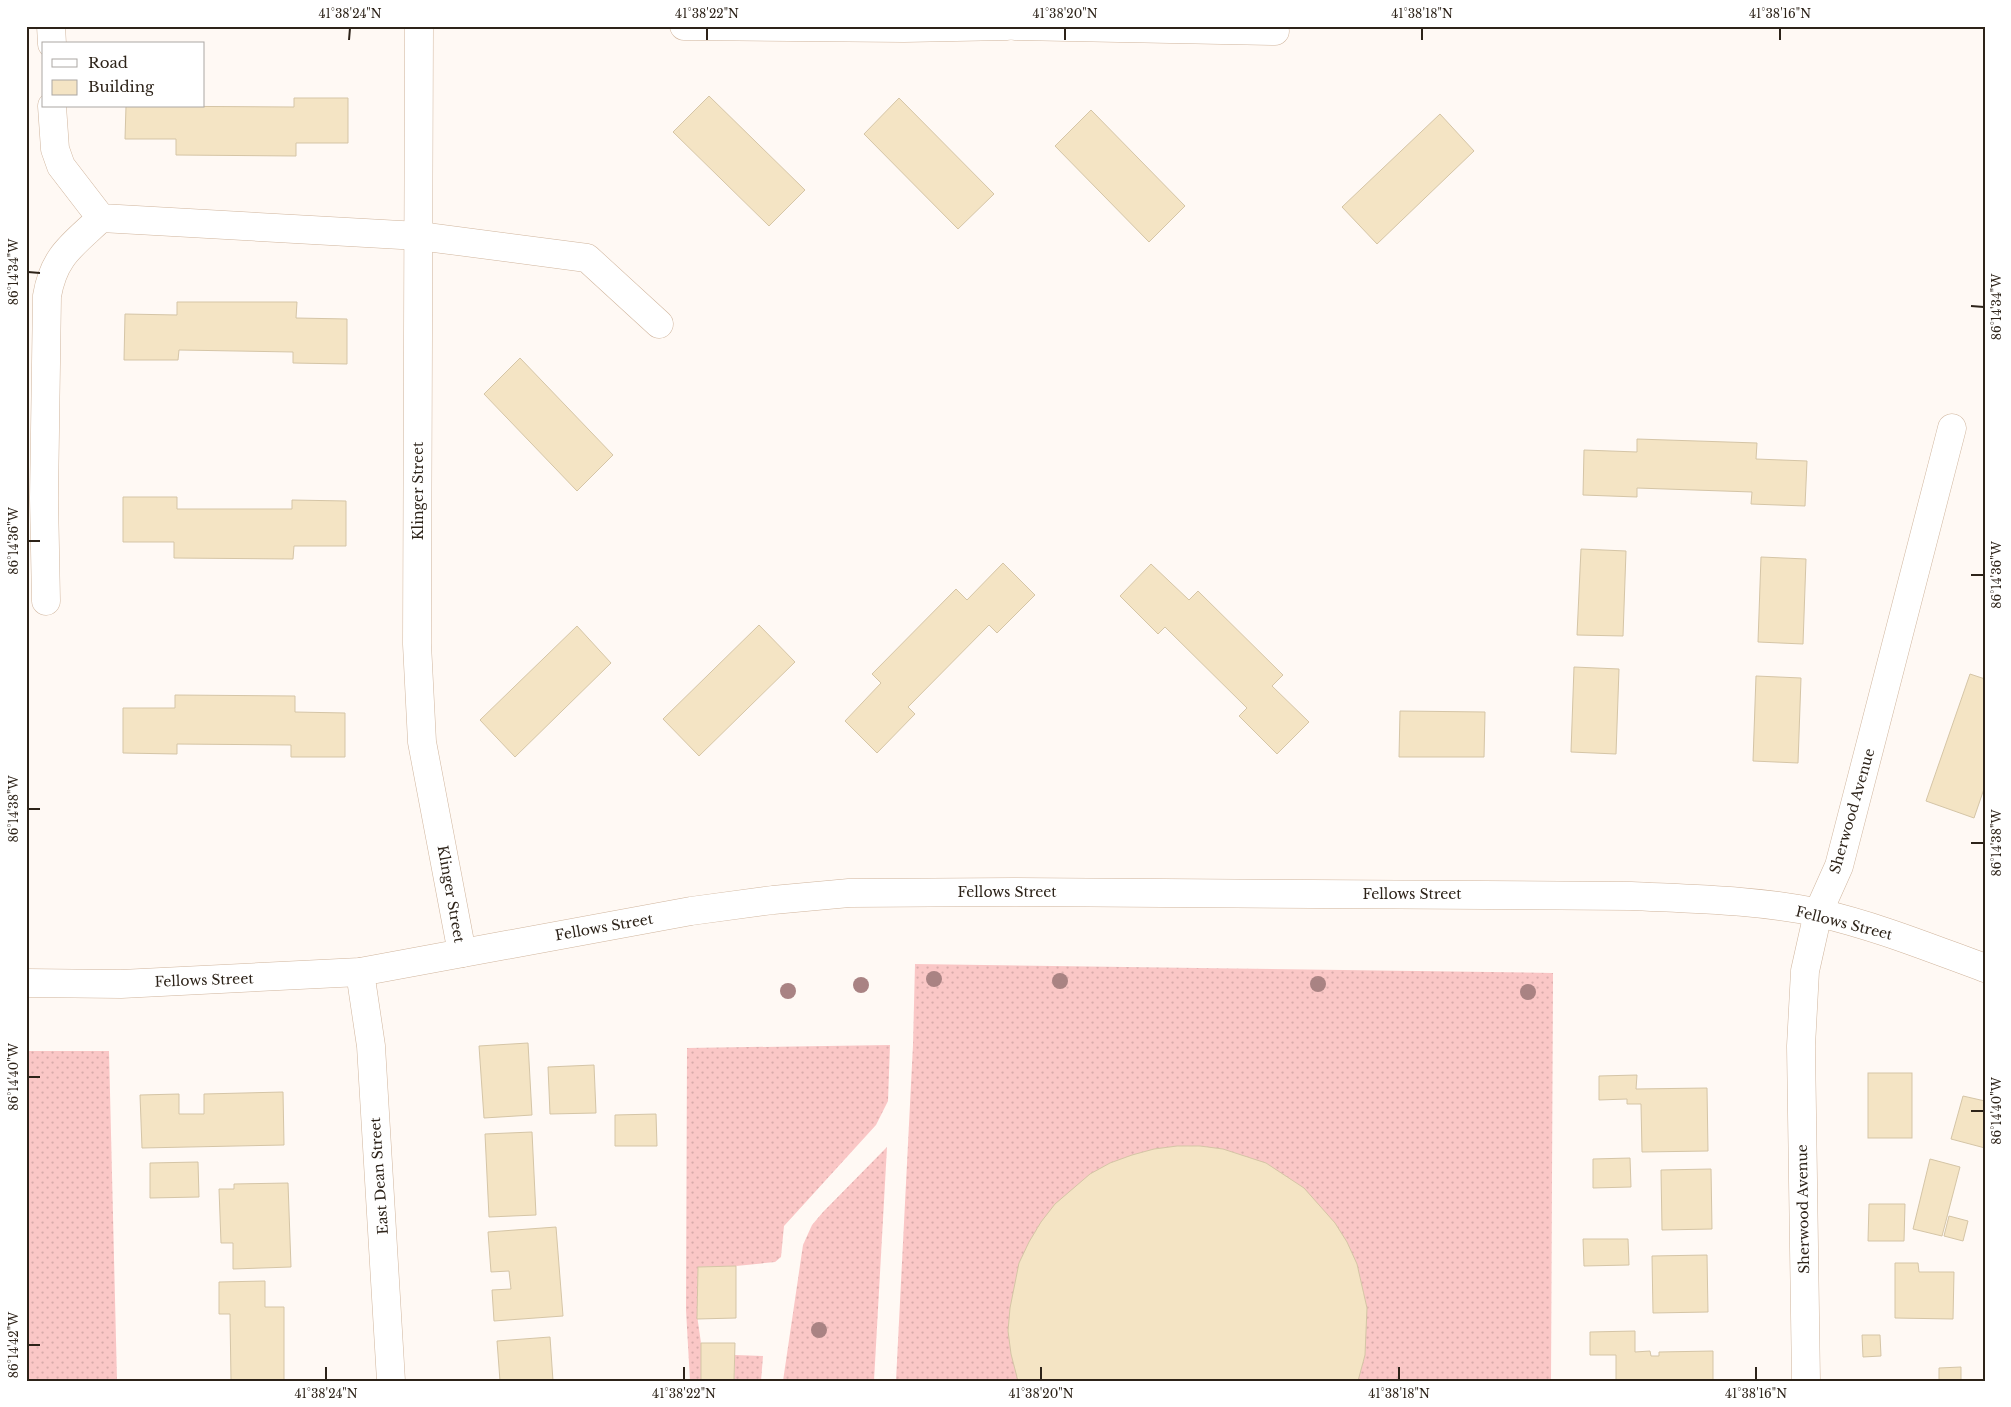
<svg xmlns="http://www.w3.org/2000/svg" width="2011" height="1407" viewBox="0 0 2011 1407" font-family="'Libre Baskerville',serif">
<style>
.grass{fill:url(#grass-dots)}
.building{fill:#f4e4c4;stroke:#d5c5a6}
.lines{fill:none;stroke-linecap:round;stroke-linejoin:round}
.minor-casing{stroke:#d0b59d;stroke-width:29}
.minor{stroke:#fff;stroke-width:28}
.tree{fill:#a98383}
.ticks{fill:none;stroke:#2d2319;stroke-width:2}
.labels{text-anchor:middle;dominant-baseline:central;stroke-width:5;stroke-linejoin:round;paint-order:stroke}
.street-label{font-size:14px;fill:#2d2319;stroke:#fff}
.neatline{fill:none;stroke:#2d2319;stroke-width:2}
.ticks-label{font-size:12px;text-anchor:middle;fill:#2d2319}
</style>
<defs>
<pattern id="grass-dots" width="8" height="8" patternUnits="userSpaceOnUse" patternTransform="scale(1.25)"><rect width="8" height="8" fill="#fac7c6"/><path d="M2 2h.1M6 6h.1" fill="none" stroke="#d7abaa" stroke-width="1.8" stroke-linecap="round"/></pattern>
</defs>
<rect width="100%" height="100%" fill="#fff9f4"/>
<!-- grass -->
<g class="grass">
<path d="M915,964L1553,973L1551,1381H896L913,1045Z"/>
<path d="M890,1045L888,1101L876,1125L784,1226L781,1257L775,1262L736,1266L698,1267L697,1315L701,1343V1381H690L686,1310L687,1048Z"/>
<path d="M26,1051H109L117,1381H26Z"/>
<path d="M887,1147L874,1381H783L803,1245L812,1225L823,1212Z"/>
<path d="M735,1355L763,1356L761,1381H734Z"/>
</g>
<!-- building -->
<g class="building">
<path d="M709,96L805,190L769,226L673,132Z"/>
<path d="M294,98H348V143H296V156L176,155V139H125L126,106L294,107Z"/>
<path d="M899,98L994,194L958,229L864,134Z"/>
<path d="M1091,110L1185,206L1149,242L1055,146Z"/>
<path d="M1440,114L1474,151L1377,244L1342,207Z"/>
<path d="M177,302H297L296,318L347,319V364L293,363V352L179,350L178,360H124L125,314L177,315Z"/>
<path d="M520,358L613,455L577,491L484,394Z"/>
<path d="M1637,439L1757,443L1756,459L1807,461L1805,506L1751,504L1752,492L1637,488V497L1583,495L1584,450L1637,452Z"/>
<path d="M123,497H177V509H292V500L346,501V546H294L293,559L174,558V542H123Z"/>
<path d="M1581,549L1626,551L1623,636L1577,635Z"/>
<path d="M1761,557L1806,559L1803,644L1758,642Z"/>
<path d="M1003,563L1035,595L997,633L989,625L908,707L915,714L877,753L845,721L881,683L872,674L956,589L967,600Z"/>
<path d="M1151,564L1189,600L1198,591L1283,675L1272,686L1309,722L1277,754L1239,716L1247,708L1165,627L1158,634L1120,596Z"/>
<path d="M759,625L795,662L699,756L663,719Z"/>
<path d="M577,626L611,663L515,757L480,720Z"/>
<path d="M1574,667L1619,669L1616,754L1571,752Z"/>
<path d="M1970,674L1985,679V786L1974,818L1926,801Z"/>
<path d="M1756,676L1801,678L1798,763L1753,761Z"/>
<path d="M175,695L295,696V712L345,713V757H291V745L177,744V754L123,753V708H175Z"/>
<path d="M1400,711L1485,712L1484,757H1399Z"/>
<path d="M528,1043L532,1115L484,1118L479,1046Z"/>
<path d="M594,1065L596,1113L550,1114L548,1067Z"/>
<rect x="1868" y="1073" width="44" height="65"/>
<path d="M1637,1075L1636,1089L1707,1088L1708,1151L1642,1152L1641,1104H1627V1099L1599,1100V1076Z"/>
<path d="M283,1092L284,1145L142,1148L140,1095L179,1094V1114H204V1094Z"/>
<path d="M1963,1096L1985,1101V1148L1951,1139Z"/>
<path d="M656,1114L657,1146H615V1115Z"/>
<path d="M532,1132L536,1215L489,1217L485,1134Z"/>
<path d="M1177,1146H1200L1223,1149L1266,1163L1304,1188L1335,1223L1347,1242L1357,1264L1367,1308L1365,1355L1358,1381H1018L1011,1354L1008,1331L1010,1308L1019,1263L1029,1242L1041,1222L1055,1204L1090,1174L1110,1163L1132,1155L1154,1149Z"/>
<path d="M1630,1158L1631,1187L1593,1188V1159Z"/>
<path d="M1930,1159L1960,1167L1942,1236L1913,1229Z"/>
<path d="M198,1162L199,1197L150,1198V1163Z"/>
<path d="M1711,1169L1712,1229L1662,1230L1661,1170Z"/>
<path d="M288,1183L291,1267L233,1269V1243H221L219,1189H234V1184Z"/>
<path d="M1869,1204H1905L1904,1241H1868Z"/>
<path d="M1949,1216L1968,1221L1963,1241L1944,1236Z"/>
<path d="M556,1227L563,1316L494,1321L492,1290L511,1289L509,1271L491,1272L488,1232Z"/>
<path d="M1583,1239H1628L1629,1265L1584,1266Z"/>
<path d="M1707,1255L1708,1312L1653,1313L1652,1256Z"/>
<path d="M1895,1263H1918L1919,1272H1954L1953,1319L1895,1318Z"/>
<path d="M736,1266V1318L697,1319L698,1267Z"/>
<path d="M265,1281V1307H284V1381H231L230,1314H219V1282Z"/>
<path d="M1635,1331V1352L1650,1351L1651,1356H1659V1352L1713,1351V1381H1616V1355H1590V1332Z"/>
<path d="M1862,1335H1880L1881,1356L1863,1357Z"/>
<path d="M550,1337L553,1381H500L497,1341Z"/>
<path d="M701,1343H735L734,1381H701Z"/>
<path d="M1961,1367V1381H1939V1368Z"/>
</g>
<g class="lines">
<defs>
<g id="minor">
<path d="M51,26L52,44"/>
<path d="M419,26L417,644L422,742L462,953"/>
<path d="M684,26L904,28L1007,26"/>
<path d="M1015,26L1275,31"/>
<path d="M52,106L55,149L61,166L101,218L419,236L587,258L659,324"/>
<path d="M46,601L44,498L47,296C54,255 73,245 101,218"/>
<path d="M360,972L371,1046L391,1381"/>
<path d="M26,983L121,984L360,972L691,911L773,900L849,893L1014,892L1631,896C1692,899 1760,900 1819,913C1876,926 1930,948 1985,968"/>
<path d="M1806,1381L1801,1046L1805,971L1818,913L1839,866L1952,428"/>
</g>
</defs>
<!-- minor casing -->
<use href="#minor" class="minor-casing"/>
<!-- minor -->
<use href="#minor" class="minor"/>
</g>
<!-- trees -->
<g class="tree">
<circle cx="934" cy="979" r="8"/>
<circle cx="1060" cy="981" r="8"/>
<circle cx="1318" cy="984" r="8"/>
<circle cx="861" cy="985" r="8"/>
<circle cx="788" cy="991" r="8"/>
<circle cx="1528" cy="992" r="8"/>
<circle cx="819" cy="1330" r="8"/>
</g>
<!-- ticks -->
<path class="ticks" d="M349,40L350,28M707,40V28M1065,40V28M1422,40V28M1780,40V28M28,272L40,273M1971,306L1984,307M28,541H40M1971,575H1984M28,809H40M1971,843H1984M28,1077H40M1971,1111H1984M28,1345H40M326,1380V1367M684,1380V1367M1041,1380V1367M1399,1380V1367M1756,1380V1367"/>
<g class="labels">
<!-- street labels -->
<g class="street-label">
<text transform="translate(418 491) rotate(-90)">Klinger Street</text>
<text transform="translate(1852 811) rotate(-74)">Sherwood Avenue</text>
<text x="1007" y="892">Fellows Street</text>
<text transform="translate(451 894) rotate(80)">Klinger Street</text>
<text x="1412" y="894">Fellows Street</text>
<text transform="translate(1844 923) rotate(14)">Fellows Street</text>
<text transform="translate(604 927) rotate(-10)">Fellows Street</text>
<text transform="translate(204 980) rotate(-2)">Fellows Street</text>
<text transform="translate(379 1176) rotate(-94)">East Dean Street</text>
<text transform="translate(1803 1209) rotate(-91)">Sherwood Avenue</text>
</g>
</g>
<!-- border -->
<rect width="2011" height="1407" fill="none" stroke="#ffffff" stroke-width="55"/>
<!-- legend -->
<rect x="42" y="42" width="162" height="65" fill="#ffffff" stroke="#aba7a3"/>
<rect x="52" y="59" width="25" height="8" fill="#ffffff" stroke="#aba7a3"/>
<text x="88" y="68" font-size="15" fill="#2d2319">Road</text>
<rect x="52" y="80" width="25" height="15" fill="#f4e4c4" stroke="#aba7a3"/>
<text x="88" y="92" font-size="15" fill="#2d2319">Building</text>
<rect x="28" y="28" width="1956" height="1352" class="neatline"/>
<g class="ticks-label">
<text x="350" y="18">41°38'24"N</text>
<text x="707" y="18">41°38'22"N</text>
<text x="1065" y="18">41°38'20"N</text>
<text x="1422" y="18">41°38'18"N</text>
<text x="1780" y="18">41°38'16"N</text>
<text transform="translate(14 272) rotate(-90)" y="4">86°14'34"W</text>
<text transform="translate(1997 307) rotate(-90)" y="4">86°14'34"W</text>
<text transform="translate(14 541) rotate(-90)" y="4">86°14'36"W</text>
<text transform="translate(1997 575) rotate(-90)" y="4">86°14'36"W</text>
<text transform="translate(14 809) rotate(-90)" y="4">86°14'38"W</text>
<text transform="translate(1997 843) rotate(-90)" y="4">86°14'38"W</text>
<text transform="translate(14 1077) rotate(-90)" y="4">86°14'40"W</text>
<text transform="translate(1997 1111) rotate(-90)" y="4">86°14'40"W</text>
<text transform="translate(14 1345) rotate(-90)" y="4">86°14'42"W</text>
<text x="326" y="1398">41°38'24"N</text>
<text x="684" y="1398">41°38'22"N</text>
<text x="1041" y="1398">41°38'20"N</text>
<text x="1399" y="1398">41°38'18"N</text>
<text x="1756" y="1398">41°38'16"N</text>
</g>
</svg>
